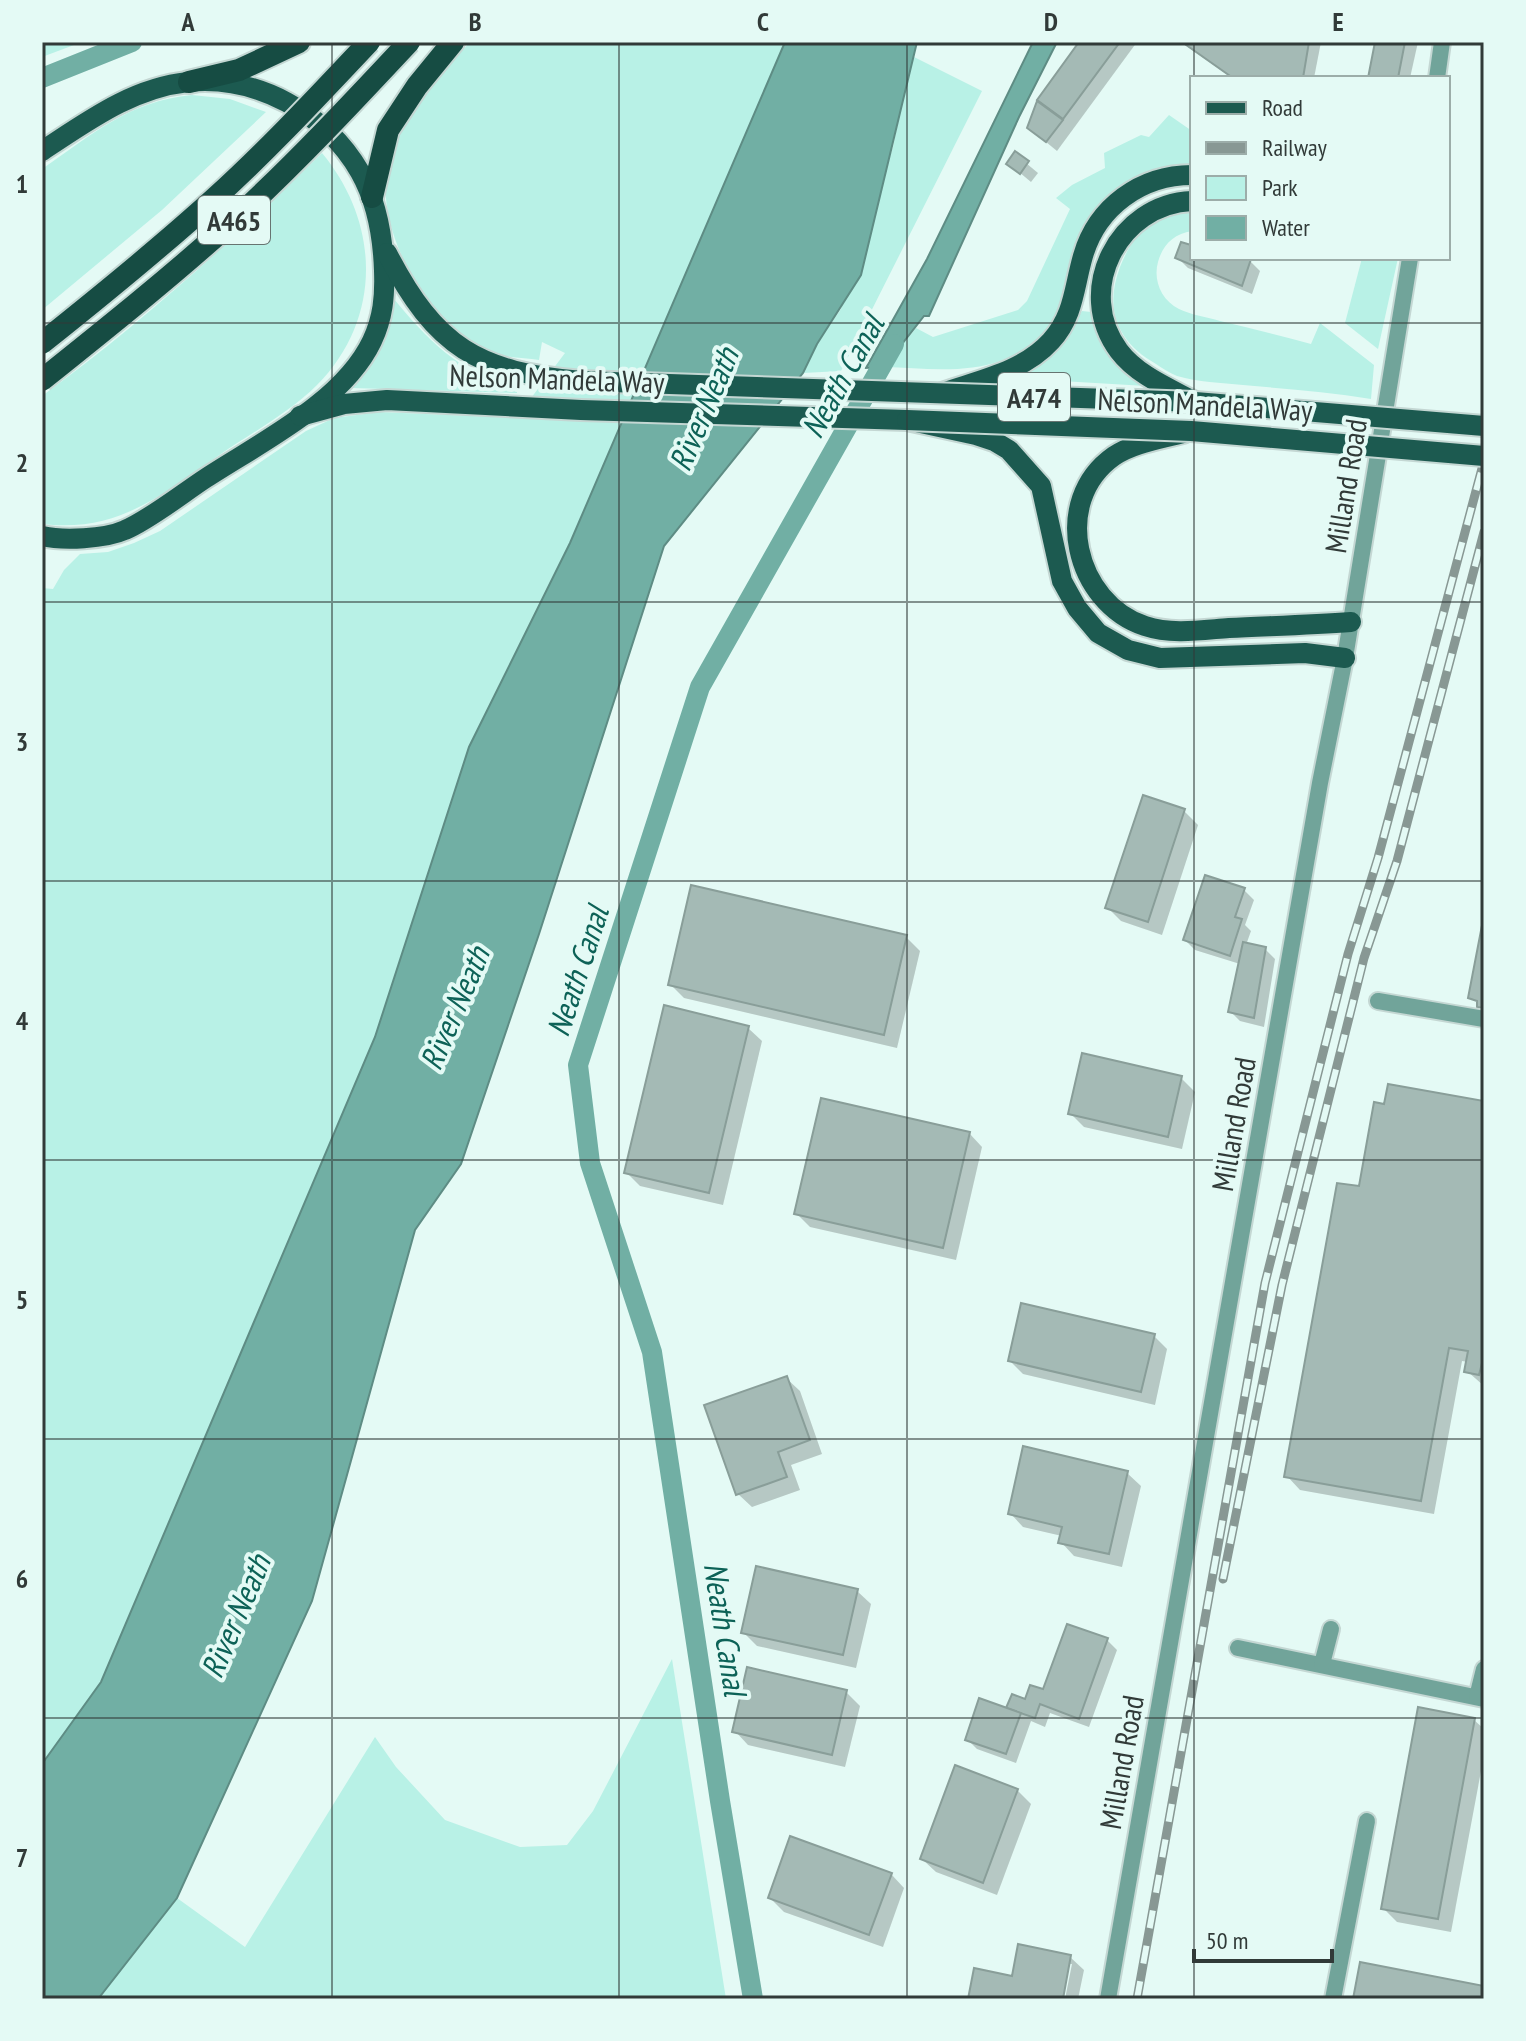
<svg xmlns="http://www.w3.org/2000/svg" width="1526" height="2041" viewBox="0 0 1526 2041" font-family="'PT Sans Narrow',sans-serif">
<style>
.green{fill:#b8f1e6}
.water{fill:#71afa4;stroke:#5e8c84;stroke-width:2}
.shadow{fill:#0003}
.lines{fill:none;stroke-linecap:round;stroke-linejoin:round}
.canal{stroke:#71afa4;stroke-width:20}
.building{fill:#a4bab5;stroke:#899e99;stroke-width:2}
.minor-casing{stroke:#c4d7d3;stroke-width:20}
.primary-casing{stroke:#c4d7d3;stroke-width:24}
.trunk-casing{stroke:#c4d7d3;stroke-width:26}
.minor{stroke:#71a49a;stroke-width:16}
.primary{stroke:#1c5a50;stroke-width:20}
.trunk{stroke:#164c43;stroke-width:22}
.rail-casing{stroke:#889894;stroke-width:9}
.rail{stroke:#e4faf5;stroke-width:6;stroke-dasharray:18;stroke-linecap:butt}
.primary-bridge-casing{stroke:#c4d7d3;stroke-width:24;stroke-linecap:butt}
.trunk-bridge-casing{stroke:#c4d7d3;stroke-width:26;stroke-linecap:butt}
.primary-bridge{stroke:#1c5a50;stroke-width:20}
.trunk-bridge{stroke:#164c43;stroke-width:22}
.grid{fill:none;stroke:#313a38;stroke-width:2;stroke-opacity:0.55}
.labels{text-anchor:middle;dominant-baseline:central;stroke-width:8;stroke-linejoin:round;paint-order:stroke}
.shield{fill:#e4faf5;stroke:#677471;stroke-width:2}
.shield-label{font-size:28px;font-weight:bold;fill:#313a38}
.street-label{font-size:30px;fill:#313a38;stroke:#e4faf5}
.water-label{font-size:32px;font-style:italic;fill:#0d6257;stroke:#e4faf5}
.neatline{fill:none;stroke:#313a38;stroke-width:3}
.grid-label{font-size:26px;text-anchor:middle;font-weight:bold;fill:#313a38}
</style>
<rect width="100%" height="100%" fill="#e4faf5"/>
<!-- green -->
<g class="green">
<path d="M42,42H82L42,57Z"/>
<path d="M470,42H786L570,543L469,747L375,1037L101,1682L42,1764V588L53,589L64,570L80,554L108,552L134,543L160,531L306,431L334,418L380,412L516,418L565,353L542,342L539,360C522,357 500,358 485,350C423,319 367,219 391,150C393,142 399,135 403,129C424,94 443,72 470,42Z"/>
<path d="M912,56L982,91L841,371L803,373L817,344L841,309L893,147Z"/>
<path d="M192,95L230,99L266,112L162,210L42,310V169C93,134 129,101 192,95Z"/>
<path d="M1169,115L1192,131V165C1139,168 1094,194 1076,247C1071,261 1070,275 1067,289C1059,325 1033,349 1000,361C965,374 921,368 884,367L916,328L933,337L1018,310L1027,301L1070,209L1056,198L1072,185L1105,168L1104,153L1141,135L1149,137Z"/>
<path d="M322,153C380,223 383,318 317,385C289,413 251,433 218,456C160,496 117,533 42,524V396C142,323 234,239 322,153Z"/>
<path d="M1192,211V231C1174,234 1163,244 1158,262C1153,280 1161,300 1179,309C1191,315 1207,317 1220,321C1251,328 1281,336 1311,344L1320,323L1374,365L1371,399C1329,392 1286,389 1243,385C1221,383 1198,382 1177,376C1170,373 1162,368 1156,364C1117,342 1104,309 1120,267C1135,229 1153,218 1192,211Z"/>
<path d="M1362,258H1398L1378,349L1345,323Z"/>
<path d="M394,299C426,338 464,379 517,385V393L352,388C373,360 388,333 394,299Z"/>
<path d="M1082,311L1091,312C1100,344 1121,364 1146,386L1027,379V373L1058,349Z"/>
<path d="M672,1659L726,1999H98L177,1898L245,1947L375,1737L396,1767L445,1820L520,1847L567,1845L593,1811Z"/>
</g>
<!-- water -->
<g class="water">
<path d="M785,42H917L861,275L817,344L803,373L664,546L539,934L461,1164L415,1230L312,1601L177,1898L98,1999H42V1764L101,1682L375,1037L469,747L570,543Z"/>
<path d="M1033,42H1057L1019,117L929,316H924L884,367L866,368L927,259Z"/>
</g>
<!-- shadow -->
<g class="shadow">
<path d="M1082,42H1137L1057,151L1029,128L1038,100Z"/>
<path d="M1181,42H1321L1314,78H1232Z"/>
<path d="M1377,42H1418L1410,78H1370Z"/>
<path d="M1015,154L1038,173L1031,182L1008,163Z"/>
<path d="M1192,247V258H1241L1250,261L1260,271L1252,294L1188,268L1178,258Z"/>
<path d="M1184,811L1198,825L1162,935L1121,921L1108,908Z"/>
<path d="M1244,890L1254,900L1245,925L1251,931L1246,945L1265,949L1275,959L1264,1027L1240,1021L1230,1011L1240,964L1195,950L1185,940Z"/>
<path d="M906,937L920,951L897,1048L684,998L670,984Z"/>
<path d="M748,1028L762,1041L723,1205L640,1186L626,1172Z"/>
<path d="M1181,1078L1195,1092L1182,1149L1084,1127L1070,1113Z"/>
<path d="M1484,1103V1386L1467,1371L1468,1362L1462,1361L1434,1514L1300,1490L1287,1476L1360,1189Z"/>
<path d="M969,1133L982,1147L956,1260L810,1227L796,1213Z"/>
<path d="M1154,1336L1167,1349L1155,1405L1023,1374L1010,1361Z"/>
<path d="M786,1378L800,1391L822,1454L791,1465L800,1490L752,1507L738,1494Z"/>
<path d="M1127,1473L1141,1486L1122,1567L1074,1556L1061,1542L1062,1536L1023,1527L1010,1513Z"/>
<path d="M857,1591L871,1604L856,1668L757,1646L743,1632Z"/>
<path d="M1107,1640L1117,1650L1089,1727L1050,1713L1045,1727L1031,1721L1016,1763L977,1749L967,1739L1007,1710L1044,1692Z"/>
<path d="M846,1692L860,1706L845,1767L748,1745L735,1731Z"/>
<path d="M1474,1720L1484,1729V1755L1451,1932L1397,1922L1383,1908Z"/>
<path d="M1017,1790L1031,1804L997,1895L936,1872L922,1859Z"/>
<path d="M891,1874L904,1888L883,1947L784,1912L770,1898Z"/>
<path d="M1070,1957L1084,1970L1078,1999H1065L1072,1964H1067L1061,1999H970L1014,1978Z"/>
</g>
<g class="lines">
<!-- canal -->
<g class="canal">
<path d="M42,78L132,42"/>
<path d="M753,1999L720,1801L652,1352L590,1163L578,1065L700,687L894,344"/>
</g>
</g>
<!-- building -->
<g class="building">
<path d="M1079,42H1120L1063,119L1037,100Z"/>
<path d="M1182,42H1309L1303,78H1233Z"/>
<path d="M1375,42H1405L1398,78H1368Z"/>
<path d="M1037,101L1063,120L1046,142L1027,128Z"/>
<path d="M1015,151L1029,161L1020,174L1006,164Z"/>
<path d="M1192,241V258L1251,259L1242,286L1175,258L1181,242L1191,245Z"/>
<path d="M1143,795L1185,809L1148,922L1105,908Z"/>
<path d="M1205,875L1245,888L1235,917L1242,919L1230,956L1183,940Z"/>
<path d="M691,885L907,935L884,1035L668,985Z"/>
<path d="M1484,915V1008L1477,1007V1001L1468,998Z"/>
<path d="M1243,942L1266,947L1254,1018L1228,1012Z"/>
<path d="M664,1005L749,1026L709,1193L624,1173Z"/>
<path d="M1082,1053L1182,1076L1168,1137L1068,1114Z"/>
<path d="M1388,1084L1484,1101V1355L1479,1375L1464,1372L1468,1351L1449,1348L1421,1501L1284,1477L1337,1183L1359,1186L1374,1102L1384,1104Z"/>
<path d="M821,1098L970,1132L943,1248L794,1214Z"/>
<path d="M1021,1303L1155,1334L1141,1392L1008,1361Z"/>
<path d="M787,1376L810,1440L778,1452L787,1477L736,1495L704,1405Z"/>
<path d="M1023,1446L1128,1471L1109,1554L1058,1543L1062,1527L1008,1514Z"/>
<path d="M756,1566L858,1589L843,1655L741,1633Z"/>
<path d="M1067,1624L1108,1638L1079,1719L1040,1704L1035,1718L1006,1708L1012,1694L1025,1699L1030,1685L1043,1689Z"/>
<path d="M747,1667L847,1690L832,1755L732,1732Z"/>
<path d="M979,1698L1021,1713L1006,1754L965,1740Z"/>
<path d="M1418,1707L1475,1718L1438,1919L1381,1909Z"/>
<path d="M955,1765L1018,1789L983,1883L920,1859Z"/>
<path d="M790,1836L892,1873L869,1935L768,1898Z"/>
<path d="M1018,1944L1071,1955L1063,1999H968L974,1968L1012,1976Z"/>
<path d="M1360,1962L1484,1986V1999H1353Z"/>
</g>
<g class="lines">
<defs>
<g id="minor">
<path d="M1437,78L1442,42"/>
<path d="M1378,1001L1484,1019"/>
<path d="M1238,1648L1484,1699"/>
<path d="M1322,1664L1331,1629"/>
<path d="M1477,1697L1484,1669"/>
<path d="M1108,1999L1320,783L1345,658L1410,258"/>
<path d="M1333,1999L1367,1821"/>
</g>
<g id="primary">
<path d="M42,151C88,121 132,88 188,82C256,75 326,113 360,172C377,202 383,238 384,271C385,296 383,318 372,341C343,402 261,442 206,478C183,493 149,520 125,530C105,539 63,541 42,536"/>
<path d="M1192,201C1118,204 1074,291 1119,351C1137,375 1169,388 1195,402"/>
<path d="M387,253C436,348 478,372 582,381"/>
<path d="M942,393C979,380 1023,372 1051,341C1074,316 1074,287 1083,256C1097,207 1141,175 1192,175"/>
<path d="M300,416L344,404L387,400L581,410L907,420L976,435L994,441L1009,450L1041,486L1062,581L1077,608L1098,633L1128,650L1160,658L1305,653L1345,658"/>
<path d="M1183,433C1161,439 1133,443 1114,456C1050,501 1075,603 1145,626C1172,635 1202,630 1229,628C1270,626 1310,625 1351,622"/>
</g>
<g id="trunk">
<path d="M189,82L239,70L299,42"/>
<path d="M372,197L388,130L417,86L453,42"/>
</g>
</defs>
<!-- minor casing -->
<use href="#minor" class="minor-casing"/>
<!-- primary casing -->
<use href="#primary" class="primary-casing"/>
<!-- trunk casing -->
<use href="#trunk" class="trunk-casing"/>
<!-- minor -->
<use href="#minor" class="minor"/>
<!-- primary -->
<use href="#primary" class="primary"/>
<!-- trunk -->
<use href="#trunk" class="trunk"/>
<defs>
<g id="rail">
<path d="M1223,1579L1282,1285L1364,958L1397,861L1484,532"/>
<path d="M1137,1999L1265,1283L1348,954L1378,858L1484,461"/>
</g>
</defs>
<!-- rail casing -->
<use href="#rail" class="rail-casing"/>
<!-- rail -->
<use href="#rail" class="rail"/>
<defs>
<g id="primary-bridge">
<path d="M582,381L1195,402L1484,426"/>
<path d="M907,420L1191,431L1484,456"/>
</g>
<g id="trunk-bridge">
<path d="M42,343C101,296 159,249 215,198C269,149 319,95 369,42"/>
<path d="M42,380C107,328 172,276 234,220C295,164 352,103 409,42"/>
</g>
</defs>
<!-- primary-bridge casing -->
<use href="#primary-bridge" class="primary-bridge-casing"/>
<!-- trunk-bridge casing -->
<use href="#trunk-bridge" class="trunk-bridge-casing"/>
<!-- primary-bridge -->
<use href="#primary-bridge" class="primary-bridge"/>
<!-- trunk-bridge -->
<use href="#trunk-bridge" class="trunk-bridge"/>
</g>
<!-- grid -->
<path class="grid" d="M332,42V1999M619,42V1999M907,42V1999M1194,42V78M1194,258V1999M42,323H1484M42,602H1484M42,881H1484M42,1160H1484M42,1439H1484M42,1718H1484"/>
<g class="labels">
<!-- shield labels -->
<g class="shield">
<rect x="198" y="196" width="72" height="48" rx="6"/>
<rect x="998" y="373" width="72" height="48" rx="6"/>
</g>
<g class="shield-label">
<text x="234" y="220">A465</text>
<text x="1034" y="397">A474</text>
</g>
<!-- street labels -->
<g class="street-label">
<text transform="translate(557 378) rotate(2)">Nelson Mandela Way</text>
<text transform="translate(1205 404) rotate(3)">Nelson Mandela Way</text>
<text transform="translate(1345 486) rotate(-81)">Milland Road</text>
<text transform="translate(1233 1124) rotate(-80)">Milland Road</text>
<text transform="translate(1121 1762) rotate(-80)">Milland Road</text>
</g>
<!-- water labels -->
<g class="water-label">
<text transform="translate(842 376) rotate(-61)">Neath Canal</text>
<text transform="translate(703 409) rotate(-67)">River Neath</text>
<text transform="translate(577 971) rotate(-72)">Neath Canal</text>
<text transform="translate(454 1008) rotate(-67)">River Neath</text>
<text transform="translate(235 1616) rotate(-67)">River Neath</text>
<text transform="translate(726 1629) rotate(81)">Neath Canal</text>
</g>
</g>
<!-- border -->
<rect width="1526" height="2041" fill="none" stroke="#e4faf5" stroke-width="88"/>
<!-- legend -->
<rect x="1190" y="76" width="260" height="184" fill="#e4faf5" stroke="#9cada9" stroke-width="2"/>
<rect x="1206" y="102" width="40" height="12" fill="#1c5a50" stroke="#9cada9" stroke-width="2"/>
<text x="1262" y="116" font-size="24" fill="#313a38">Road</text>
<rect x="1206" y="142" width="40" height="12" fill="#889894" stroke="#9cada9" stroke-width="2"/>
<text x="1262" y="156" font-size="24" fill="#313a38">Railway</text>
<rect x="1206" y="176" width="40" height="24" fill="#b8f1e6" stroke="#9cada9" stroke-width="2"/>
<text x="1262" y="196" font-size="24" fill="#313a38">Park</text>
<rect x="1206" y="216" width="40" height="24" fill="#71afa4" stroke="#9cada9" stroke-width="2"/>
<text x="1262" y="236" font-size="24" fill="#313a38">Water</text>
<!-- scale -->
<path d="M1194 1949v12h138v-12" fill="none" stroke="#313a38" stroke-width="4"/>
<text x="1206" y="1949" font-size="24" fill="#313a38" stroke="#e4faf5" stroke-width="6" paint-order="stroke">50 m</text>
<rect x="44" y="44" width="1438" height="1953" class="neatline"/>
<g class="grid-label">
<text x="188" y="31">A</text>
<text x="475" y="31">B</text>
<text x="763" y="31">C</text>
<text x="1051" y="31">D</text>
<text x="1338" y="31">E</text>
<text x="22" y="193">1</text>
<text x="22" y="472">2</text>
<text x="22" y="751">3</text>
<text x="22" y="1030">4</text>
<text x="22" y="1309">5</text>
<text x="22" y="1588">6</text>
<text x="22" y="1867">7</text>
</g>
</svg>
